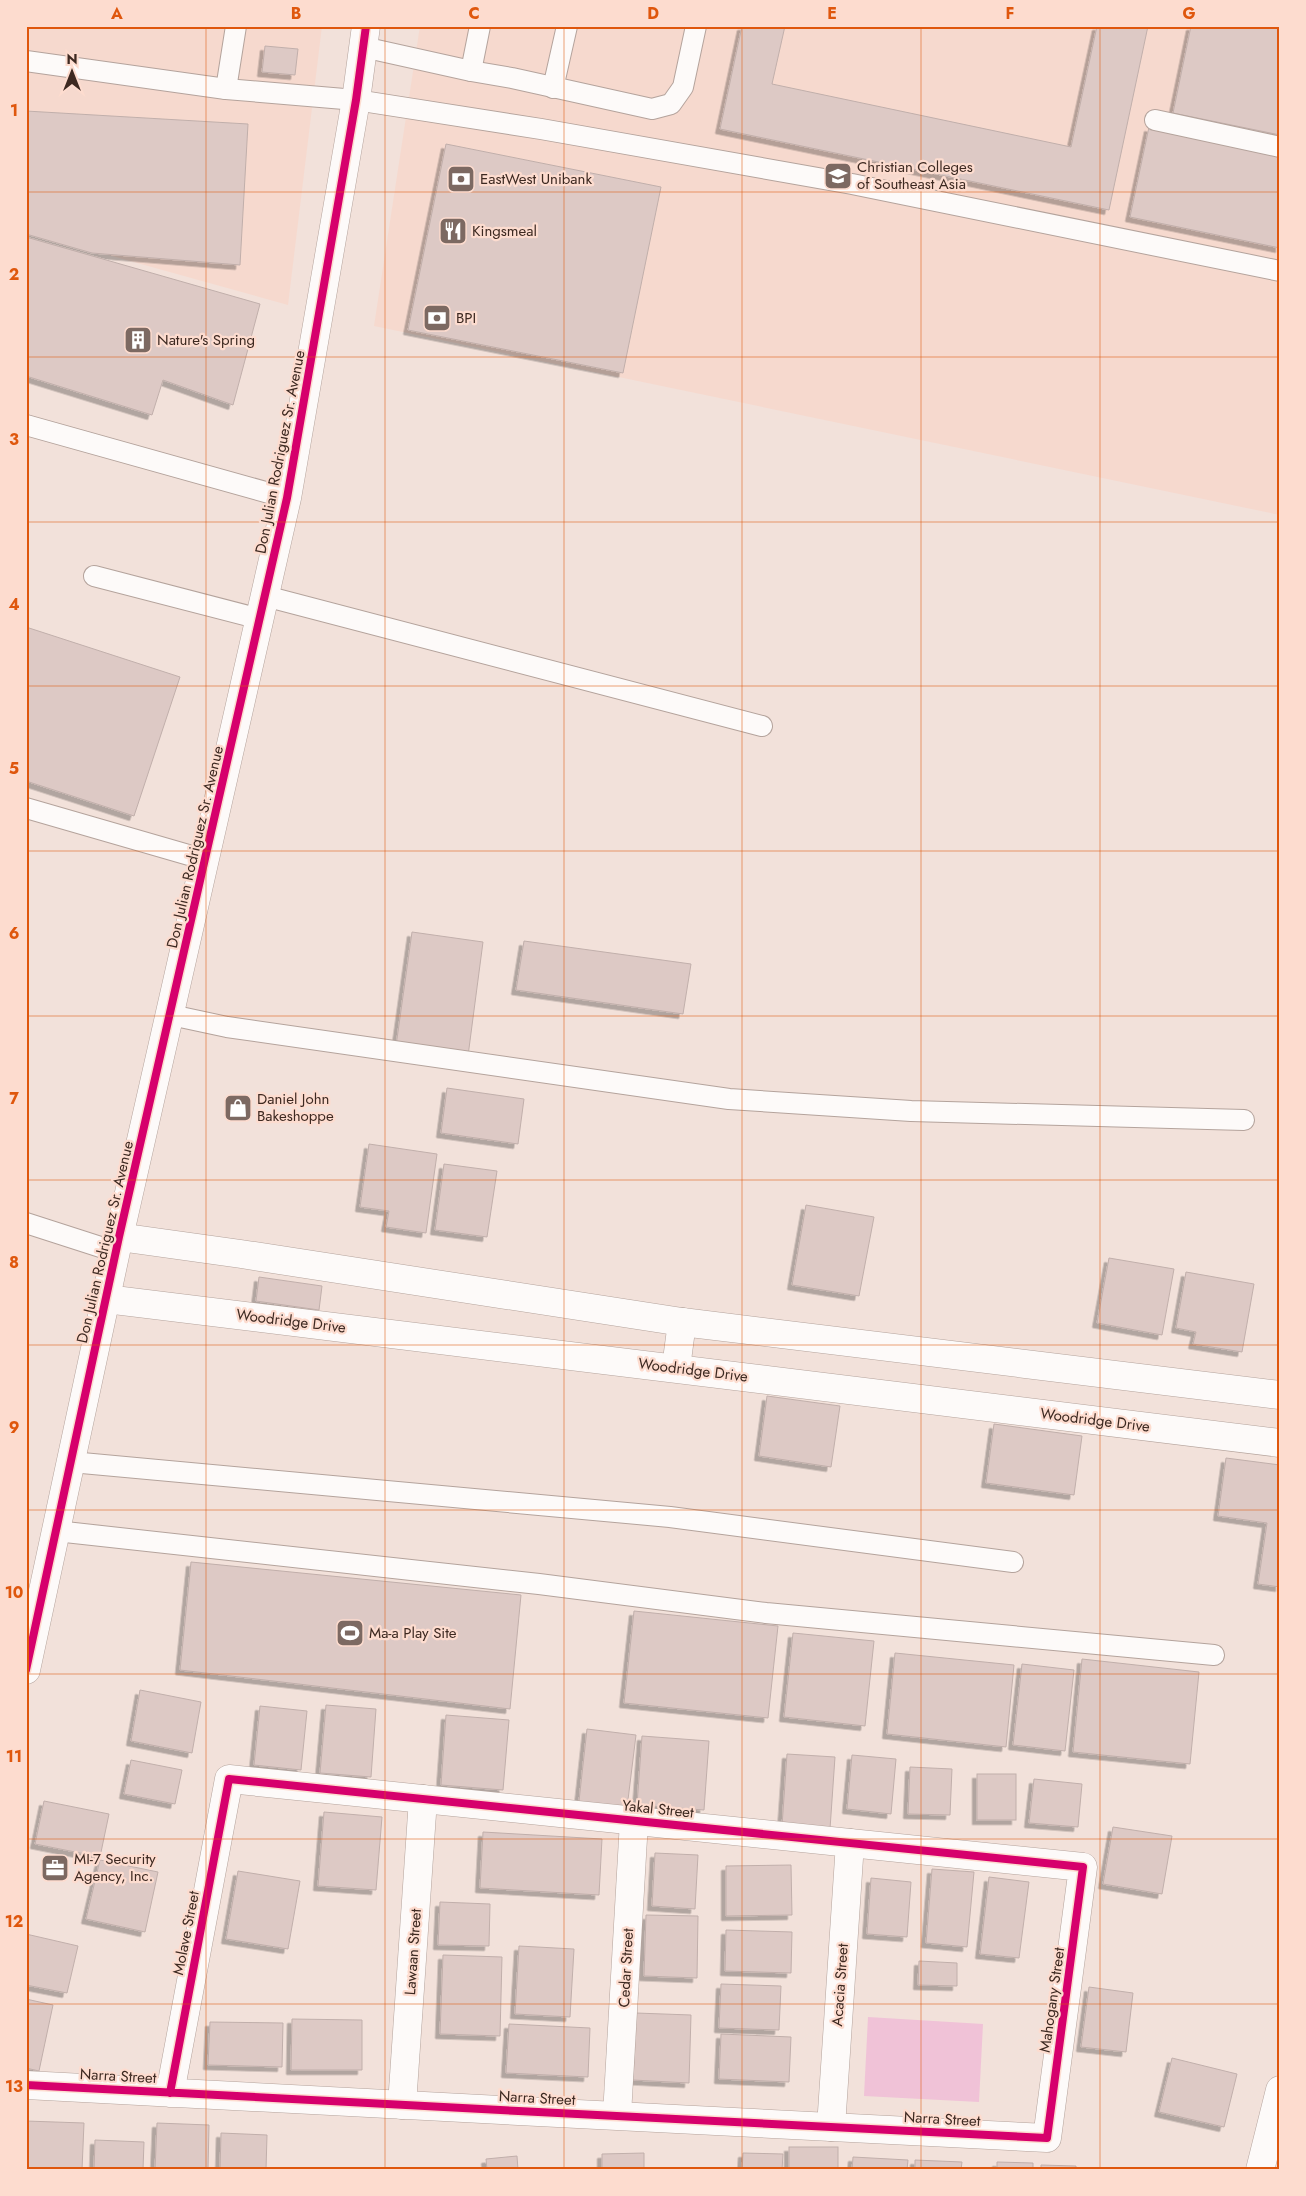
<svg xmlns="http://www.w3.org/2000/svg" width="1306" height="2196" viewBox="0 0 1306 2196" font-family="Jost,sans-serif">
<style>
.built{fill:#f6d9ce}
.green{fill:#f0c2d7}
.building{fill:#ddc9c5;stroke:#c1afab;filter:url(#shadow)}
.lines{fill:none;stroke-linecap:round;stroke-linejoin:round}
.service-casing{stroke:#b4a39c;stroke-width:22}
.minor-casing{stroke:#b4a39c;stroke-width:29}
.primary-casing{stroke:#b4a39c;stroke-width:29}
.service{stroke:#fdfaf9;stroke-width:20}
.minor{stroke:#fdfaf9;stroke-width:28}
.primary{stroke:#fdfaf9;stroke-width:28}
.cycleway-casing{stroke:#fddccf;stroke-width:11}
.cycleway{stroke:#d6006c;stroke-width:8}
.grid{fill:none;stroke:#df570d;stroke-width:1;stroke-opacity:0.55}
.labels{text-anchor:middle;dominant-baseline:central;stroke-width:4.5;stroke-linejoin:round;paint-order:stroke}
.poi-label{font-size:15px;fill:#3d2921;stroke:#fddccf;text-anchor:start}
.street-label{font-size:15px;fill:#3d2921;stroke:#fddccf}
.neatline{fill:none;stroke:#df570d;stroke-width:2}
.grid-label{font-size:16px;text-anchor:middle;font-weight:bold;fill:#df570d}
</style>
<defs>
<filter id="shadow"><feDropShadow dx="-4.5" dy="4.5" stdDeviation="0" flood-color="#0004"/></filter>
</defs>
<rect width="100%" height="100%" fill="#f2e1da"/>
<!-- built -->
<g class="built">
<path d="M26,26H322L288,305L26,232Z"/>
<path d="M420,26H1280V515L374,326Z"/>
</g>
<!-- green -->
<path class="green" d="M868,2017L983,2024L979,2102L864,2096Z"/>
<!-- building -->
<g class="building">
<path d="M742,26H785L772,84L1071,147L1097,26H1148L1109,210L720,129Z"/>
<path d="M1191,26H1280V135L1173,113Z"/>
<path d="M265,46L298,49L295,75L262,72Z"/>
<path d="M26,111L248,124L240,265L92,253L26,234Z"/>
<path d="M1149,127L1280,155V248L1130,217Z"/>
<path d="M446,144L661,187L623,373L408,330Z"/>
<path d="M26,237L260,304L233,405L163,380L152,415L26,376Z"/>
<path d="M26,627L180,677L134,816L26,781Z"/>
<path d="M412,932L483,942L468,1056L396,1046Z"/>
<path d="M524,941L691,964L683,1014L516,990Z"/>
<path d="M447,1088L524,1099L518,1144L441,1133Z"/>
<path d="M369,1144L437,1154L426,1233L386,1227L389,1211L360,1207Z"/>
<path d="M444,1164L497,1171L487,1237L435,1230Z"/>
<path d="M806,1205L874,1217L859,1296L792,1285Z"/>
<path d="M1109,1258L1174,1269L1162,1335L1097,1323Z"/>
<path d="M1186,1272L1254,1284L1242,1352L1193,1344L1196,1332L1176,1328Z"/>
<path d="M259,1277L322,1286L319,1310L256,1301Z"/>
<path d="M767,1396L840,1406L831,1467L759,1456Z"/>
<path d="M994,1424L1082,1436L1074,1495L986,1483Z"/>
<path d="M1226,1458L1280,1465V1587L1258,1584L1267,1523L1218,1516Z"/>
<path d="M191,1562L521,1595L510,1709L180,1670Z"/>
<path d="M634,1611L778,1626L768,1718L624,1703Z"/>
<path d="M793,1633L874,1641L865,1726L784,1717Z"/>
<path d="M895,1653L1014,1665L1006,1747L887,1734Z"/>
<path d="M1082,1659L1199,1672L1190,1764L1073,1752Z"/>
<path d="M1022,1664L1074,1670L1065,1751L1013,1745Z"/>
<path d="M140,1690L201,1702L192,1753L131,1741Z"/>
<path d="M326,1705L376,1709L371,1777L320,1773Z"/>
<path d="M260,1706L307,1711L301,1770L254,1765Z"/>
<path d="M446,1715L509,1720L503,1790L441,1785Z"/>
<path d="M587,1729L636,1735L626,1816L578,1810Z"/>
<path d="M642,1736L709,1741L704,1810L637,1805Z"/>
<path d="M787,1754L835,1757L830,1829L782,1826Z"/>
<path d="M852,1755L896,1759L891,1814L847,1809Z"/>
<path d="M131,1760L182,1770L175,1804L124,1794Z"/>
<path d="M910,1767L952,1769L950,1815L908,1814Z"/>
<rect x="977" y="1774" width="39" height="46"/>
<path d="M1034,1779L1082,1784L1078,1827L1029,1823Z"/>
<path d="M44,1801L109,1814L100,1857L35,1844Z"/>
<path d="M324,1812L382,1817L376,1890L318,1886Z"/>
<path d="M1113,1827L1172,1836L1162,1894L1103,1884Z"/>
<path d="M483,1832L602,1839L599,1895L480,1888Z"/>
<path d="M655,1853L698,1855L695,1909L652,1906Z"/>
<path d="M100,1860L158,1872L145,1932L86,1919Z"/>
<path d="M791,1865L792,1915L726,1916V1866Z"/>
<path d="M932,1869L974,1872L967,1947L926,1943Z"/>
<path d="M238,1871L300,1881L288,1949L226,1939Z"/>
<path d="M989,1877L1029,1882L1019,1958L980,1954Z"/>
<path d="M871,1878L911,1882L907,1937L867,1934Z"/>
<path d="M440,1902L490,1904L489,1946L438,1945Z"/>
<path d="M646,1915L698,1916L697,1978L644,1976Z"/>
<path d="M726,1930L792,1932L791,1973L725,1971Z"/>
<path d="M26,1934L78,1946L67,1993L26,1985Z"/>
<path d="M519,1946L574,1949L570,2017L515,2014Z"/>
<path d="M443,1955L502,1957L500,2036L440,2034Z"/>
<path d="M919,1961L957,1963V1986L918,1985Z"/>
<path d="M721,1984L781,1986L779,2030L719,2028Z"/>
<path d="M1089,1987L1133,1993L1126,2052L1081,2047Z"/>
<path d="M26,1999L53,2005L39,2071L26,2068Z"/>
<path d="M636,2013L691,2015L689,2083L633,2080Z"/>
<path d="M292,2019L362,2020V2070H291Z"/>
<path d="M210,2022L283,2023L282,2067L208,2065Z"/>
<path d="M509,2024L590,2028L588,2077L506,2073Z"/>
<path d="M721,2034L791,2037L789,2082L719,2079Z"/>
<path d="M1172,2058L1237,2074L1224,2127L1159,2112Z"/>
<path d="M26,2121L84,2123L82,2170H26Z"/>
<path d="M157,2123L209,2125L208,2170H155Z"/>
<path d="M221,2133L267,2135L266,2170H220Z"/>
<path d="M95,2140L144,2142L143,2170H94Z"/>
<rect x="789" y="2147" width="49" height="23"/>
<path d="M644,2153V2170H602V2154Z"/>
<path d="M743,2153L783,2154L782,2170H742Z"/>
<path d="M517,2156L518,2170H487L486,2159Z"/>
<path d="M853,2157L908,2160L907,2170H852Z"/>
<path d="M915,2160L962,2162L961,2170H915Z"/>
<path d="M997,2162L1033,2163V2170H997Z"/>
<path d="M1041,2165L1076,2166V2170H1041Z"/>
</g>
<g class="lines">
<defs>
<g id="service">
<path d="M363,47L471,71L512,78L652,109L671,104L683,87L696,26"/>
<path d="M26,61L226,89L356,100L541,129L852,184L1280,271"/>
<path d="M471,71L480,26"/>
<path d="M553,88L567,26"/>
<path d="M226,89L236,26"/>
<path d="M1155,120L1280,147"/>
<path d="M26,425L287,498"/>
<path d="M94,576L260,619"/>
<path d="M265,596L762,726"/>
<path d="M26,808L206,860"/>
<path d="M171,1015L227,1027L729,1099L911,1111L1244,1120"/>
<path d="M26,1223L116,1252"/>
<path d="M71,1462L670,1517L1013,1562"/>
<path d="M56,1531L539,1584L766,1613L1214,1655"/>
</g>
<g id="minor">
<path d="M119,1237L241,1254L682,1322L1280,1395"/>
<path d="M106,1299L1280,1443"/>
<path d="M676,1368L682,1322"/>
<path d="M26,2085C366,2103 707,2121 1047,2138L1083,1867L229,1779L170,2093"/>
<path d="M402,2105L423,1799"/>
<path d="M617,2115L634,1821"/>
<path d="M831,2127L850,1843"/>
<path d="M1260,2170L1280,2090"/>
</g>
<path id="primary" d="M26,1670L119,1237L287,498L356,100L366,26"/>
</defs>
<!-- service casing -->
<use href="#service" class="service-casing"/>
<!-- minor casing -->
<use href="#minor" class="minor-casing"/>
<!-- primary casing -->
<use href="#primary" class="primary-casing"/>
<!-- service -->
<use href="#service" class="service"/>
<!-- minor -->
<use href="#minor" class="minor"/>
<!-- primary -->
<use href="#primary" class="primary"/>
<defs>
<g id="cycleway">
<path d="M26,1670L119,1237L287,498L356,100L366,26"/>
<path d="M26,2085C366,2103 707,2121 1047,2138L1083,1867L229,1779L170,2093"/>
</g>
</defs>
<!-- cycleway casing -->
<use href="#cycleway" class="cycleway-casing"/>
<!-- cycleway -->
<use href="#cycleway" class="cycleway"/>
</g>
<!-- grid -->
<path class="grid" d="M206,26V2170M385,26V2170M564,26V2170M742,26V2170M921,26V2170M1100,26V2170M26,192H1280M26,357H1280M26,522H1280M26,686H1280M26,851H1280M26,1016H1280M26,1180H1280M26,1345H1280M26,1510H1280M26,1674H1280M26,1839H1280M26,2004H1280"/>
<!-- icons -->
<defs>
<symbol id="university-square" viewBox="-11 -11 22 22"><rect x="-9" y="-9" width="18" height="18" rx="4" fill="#7c6962" stroke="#fddccf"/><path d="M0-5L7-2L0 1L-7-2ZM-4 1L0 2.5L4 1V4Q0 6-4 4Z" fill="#fff"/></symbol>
<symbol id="bank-square" viewBox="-11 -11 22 22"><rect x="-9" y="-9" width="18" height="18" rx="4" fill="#7c6962" stroke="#fddccf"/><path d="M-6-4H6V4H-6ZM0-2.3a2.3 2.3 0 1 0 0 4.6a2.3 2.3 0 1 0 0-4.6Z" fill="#fff"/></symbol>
<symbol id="restaurant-square" viewBox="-11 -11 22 22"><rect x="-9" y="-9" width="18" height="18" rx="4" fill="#7c6962" stroke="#fddccf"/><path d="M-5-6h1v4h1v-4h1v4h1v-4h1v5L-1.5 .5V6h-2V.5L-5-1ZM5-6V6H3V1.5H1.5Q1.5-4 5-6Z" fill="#fff"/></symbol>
<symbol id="building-square" viewBox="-11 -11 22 22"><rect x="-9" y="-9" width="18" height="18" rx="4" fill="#7c6962" stroke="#fddccf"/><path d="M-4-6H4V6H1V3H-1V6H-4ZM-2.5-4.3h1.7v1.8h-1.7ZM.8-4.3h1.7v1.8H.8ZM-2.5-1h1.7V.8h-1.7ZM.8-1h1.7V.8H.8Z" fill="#fff"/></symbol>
<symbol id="shop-square" viewBox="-11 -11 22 22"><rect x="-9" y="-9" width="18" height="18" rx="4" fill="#7c6962" stroke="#fddccf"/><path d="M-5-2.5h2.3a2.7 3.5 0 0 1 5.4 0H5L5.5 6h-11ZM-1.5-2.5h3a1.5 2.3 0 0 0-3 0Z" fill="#fff"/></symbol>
<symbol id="stadium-square" viewBox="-11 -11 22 22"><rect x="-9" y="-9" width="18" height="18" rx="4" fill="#7c6962" stroke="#fddccf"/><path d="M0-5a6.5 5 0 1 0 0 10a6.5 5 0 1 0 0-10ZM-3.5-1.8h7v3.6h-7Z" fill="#fff"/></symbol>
<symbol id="office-square" viewBox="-11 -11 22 22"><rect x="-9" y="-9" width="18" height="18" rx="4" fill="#7c6962" stroke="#fddccf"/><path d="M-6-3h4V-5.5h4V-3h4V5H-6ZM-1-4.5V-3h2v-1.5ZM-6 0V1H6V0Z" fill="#fff"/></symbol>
</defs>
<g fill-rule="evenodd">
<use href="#university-square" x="822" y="160" width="32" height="32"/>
<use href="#bank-square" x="445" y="163" width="32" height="32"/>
<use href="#restaurant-square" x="437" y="215" width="32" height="32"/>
<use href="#bank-square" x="421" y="302" width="32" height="32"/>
<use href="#building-square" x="122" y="324" width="32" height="32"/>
<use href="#shop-square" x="222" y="1092" width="32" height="32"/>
<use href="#stadium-square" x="334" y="1617" width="32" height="32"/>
<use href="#office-square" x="39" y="1852" width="32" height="32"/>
</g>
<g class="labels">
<!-- poi labels -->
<g class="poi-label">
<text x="857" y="167">Christian Colleges<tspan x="857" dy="17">of Southeast Asia</tspan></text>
<text x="480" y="179">EastWest Unibank</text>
<text x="472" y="231">Kingsmeal</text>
<text x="456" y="318">BPI</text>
<text x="157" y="340">Nature's Spring</text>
<text x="257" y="1099">Daniel John<tspan x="257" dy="17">Bakeshoppe</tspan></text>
<text x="369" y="1633">Ma-a Play Site</text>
<text x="74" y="1859">MI-7 Security<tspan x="74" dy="17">Agency, Inc.</tspan></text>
</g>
<!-- street labels -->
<g class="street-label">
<text transform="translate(280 452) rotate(-79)">Don Julian Rodriguez Sr. Avenue</text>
<text transform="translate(195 847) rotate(-77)">Don Julian Rodriguez Sr. Avenue</text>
<text transform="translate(105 1242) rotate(-77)">Don Julian Rodriguez Sr. Avenue</text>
<text transform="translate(291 1321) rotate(7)">Woodridge Drive</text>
<text transform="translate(693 1370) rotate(7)">Woodridge Drive</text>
<text transform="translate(1095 1420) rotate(7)">Woodridge Drive</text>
<text transform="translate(658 1809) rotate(6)">Yakal Street</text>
<text transform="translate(186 1933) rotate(-79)">Molave Street</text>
<text transform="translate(413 1952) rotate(-86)">Lawaan Street</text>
<text transform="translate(626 1968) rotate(-87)">Cedar Street</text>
<text transform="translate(840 1985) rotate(-86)">Acacia Street</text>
<text transform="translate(1052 2000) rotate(-82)">Mahogany Street</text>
<text transform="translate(118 2076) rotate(3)">Narra Street</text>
<text transform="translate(537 2098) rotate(3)">Narra Street</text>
<text transform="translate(942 2119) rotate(3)">Narra Street</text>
</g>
</g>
<!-- border -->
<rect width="1306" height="2196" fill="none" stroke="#fddccf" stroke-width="55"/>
<!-- north arrow -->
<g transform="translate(72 72)" stroke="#fddccf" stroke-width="4" paint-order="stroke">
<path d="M0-4L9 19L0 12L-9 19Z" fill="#3d2921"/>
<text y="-8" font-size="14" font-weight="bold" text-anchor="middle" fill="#3d2921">N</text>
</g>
<rect x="28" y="28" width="1250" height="2140" class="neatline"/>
<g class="grid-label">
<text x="117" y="19">A</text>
<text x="296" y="19">B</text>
<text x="474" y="19">C</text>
<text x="653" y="19">D</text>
<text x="832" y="19">E</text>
<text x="1010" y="19">F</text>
<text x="1189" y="19">G</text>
<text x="14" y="116">1</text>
<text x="14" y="280">2</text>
<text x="14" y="445">3</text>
<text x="14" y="610">4</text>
<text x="14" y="774">5</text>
<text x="14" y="939">6</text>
<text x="14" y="1104">7</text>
<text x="14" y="1268">8</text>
<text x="14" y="1433">9</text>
<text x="14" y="1598">10</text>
<text x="14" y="1762">11</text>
<text x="14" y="1927">12</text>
<text x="14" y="2092">13</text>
</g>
</svg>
